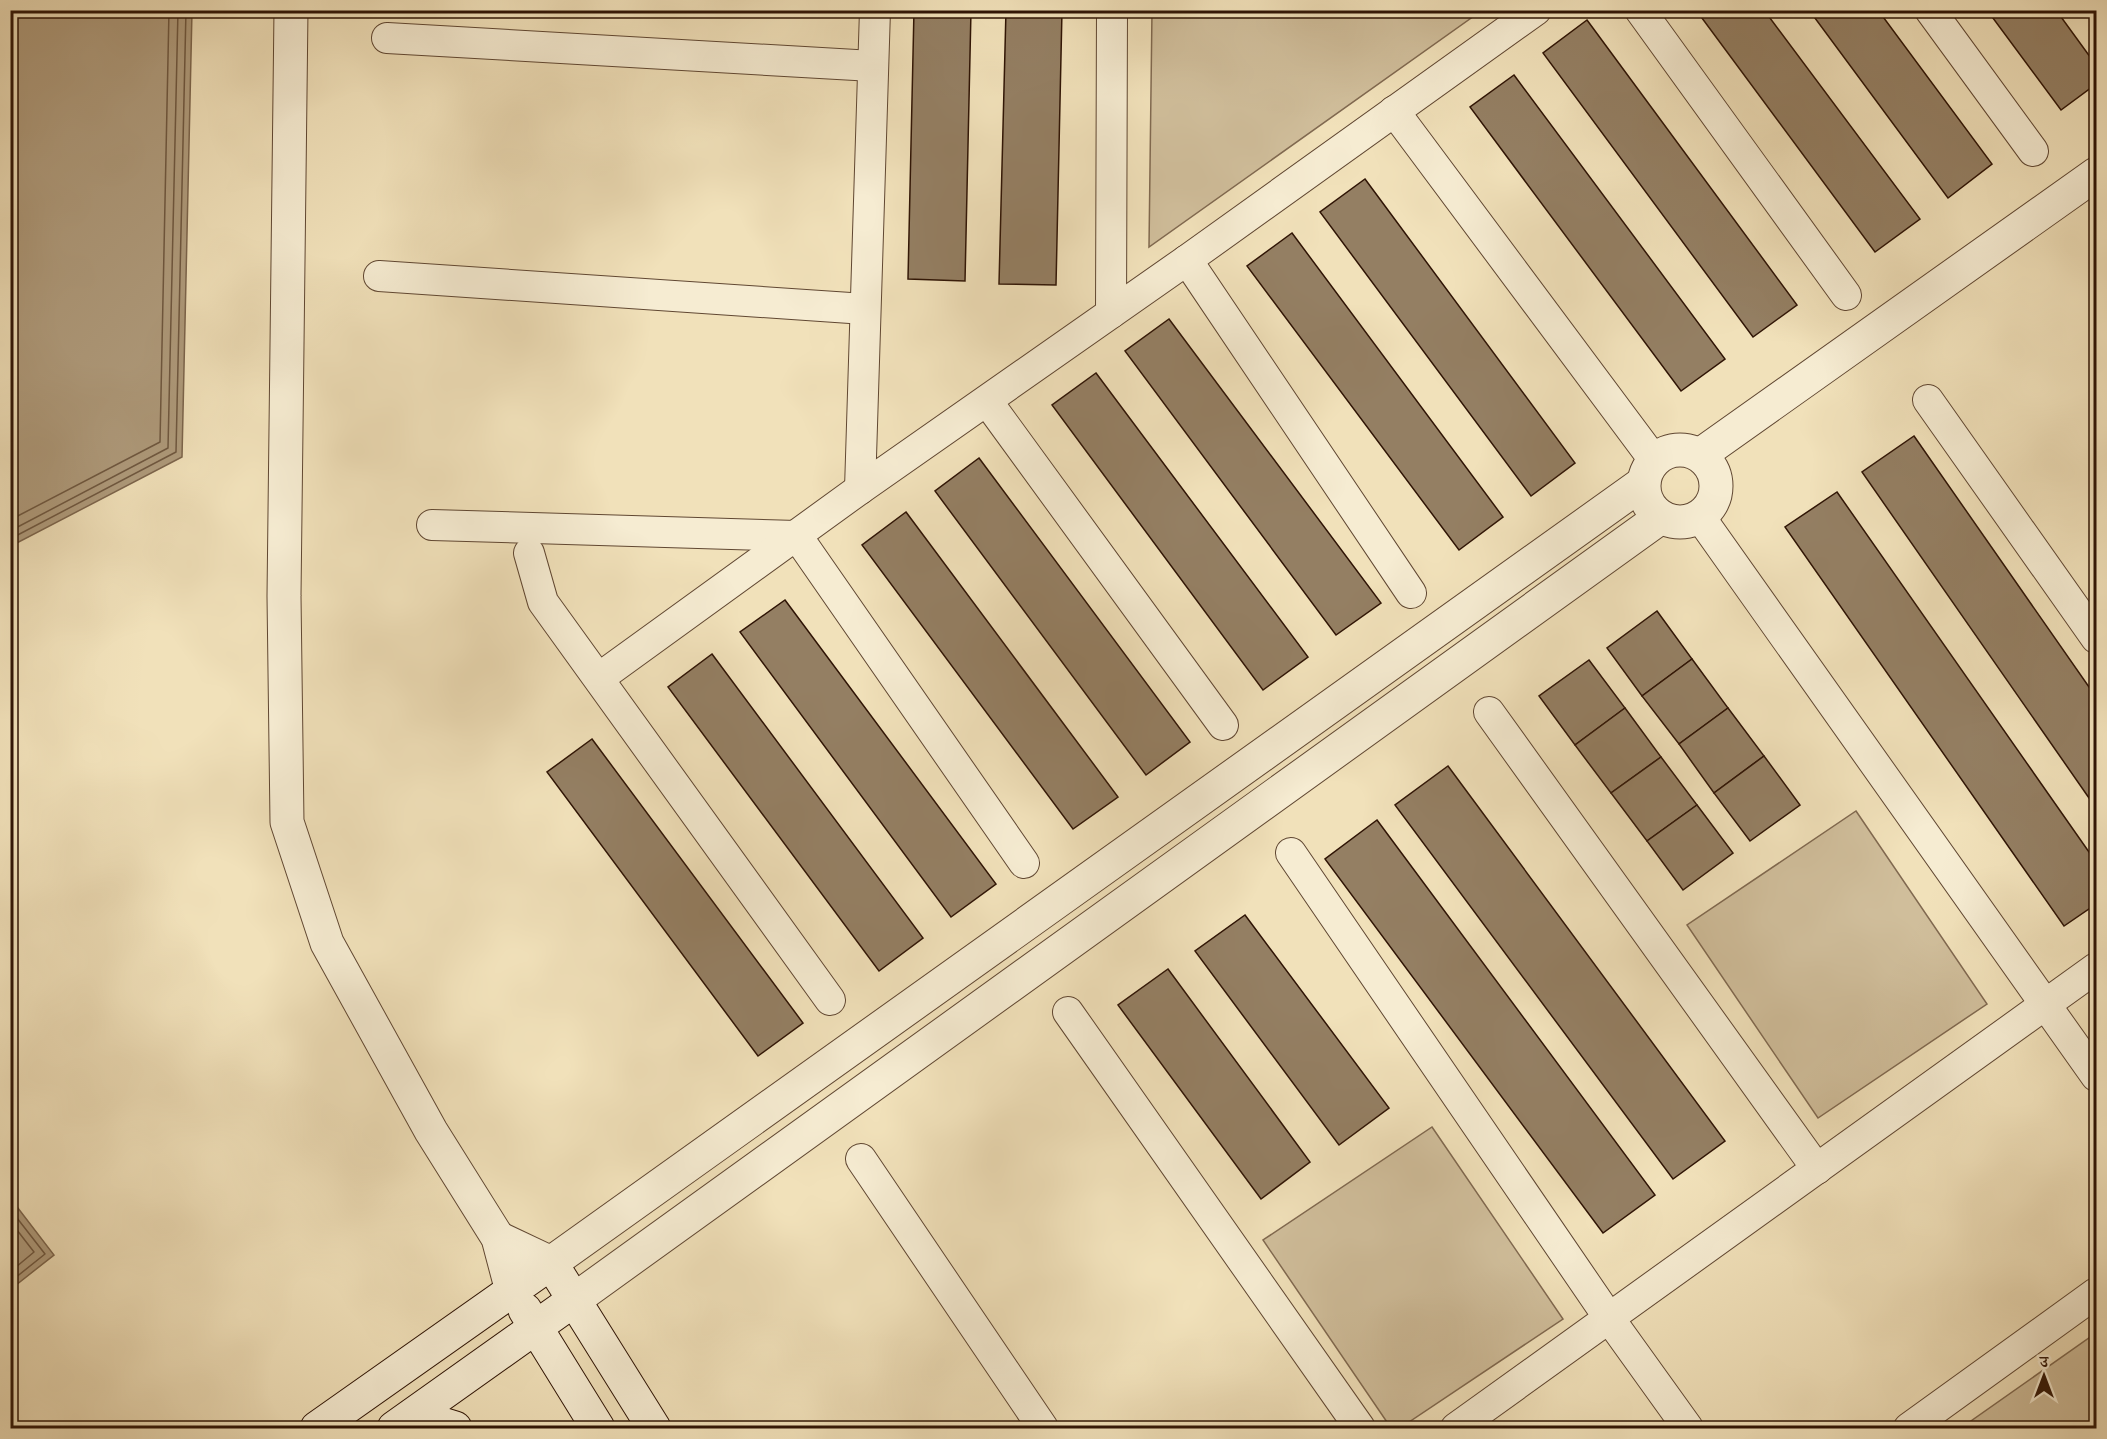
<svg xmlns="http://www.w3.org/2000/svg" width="2107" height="1439" viewBox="0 0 2107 1439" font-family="'IM FELL DW Pica','Noto Serif Devanagari',serif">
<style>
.green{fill:#d0be9b;stroke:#806950;stroke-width:1.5}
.water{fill:#af9b7c;stroke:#7c654c;stroke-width:1.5}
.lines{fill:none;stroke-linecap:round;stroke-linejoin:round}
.shore{stroke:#6f5840;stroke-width:1.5}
.building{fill:#947f63;stroke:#2f1405;stroke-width:1.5}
.minor-casing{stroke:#604732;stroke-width:32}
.tertiary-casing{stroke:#604732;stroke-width:35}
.secondary-casing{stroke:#2f1405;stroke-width:35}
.minor{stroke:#f6ecd2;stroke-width:30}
.tertiary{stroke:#f6ecd2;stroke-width:33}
.secondary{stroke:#f6ecd2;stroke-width:33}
</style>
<rect width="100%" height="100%" fill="#f1e1ba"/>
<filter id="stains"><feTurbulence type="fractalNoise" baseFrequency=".00333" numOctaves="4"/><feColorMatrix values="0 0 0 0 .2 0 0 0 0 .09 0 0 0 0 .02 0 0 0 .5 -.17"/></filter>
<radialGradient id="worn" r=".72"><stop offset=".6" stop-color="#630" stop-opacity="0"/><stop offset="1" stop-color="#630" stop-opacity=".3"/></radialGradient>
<!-- green -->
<g class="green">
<path d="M1152,11V10L1481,11L1149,247Z"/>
<path d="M1856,811L1987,1004L1818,1118L1687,925Z"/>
<path d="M1432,1127L1563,1319L1400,1428H1391L1263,1240Z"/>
<path d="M2096,1333V1428H1961Z"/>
</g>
<!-- water -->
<g class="water">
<path d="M11,10L192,11L182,457L11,546Z"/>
<path d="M11,1199L54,1255L11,1289Z"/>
</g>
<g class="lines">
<!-- shore -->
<g class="shore">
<path d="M10,520L160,442L169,10"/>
<path d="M10,531L168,448L178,10"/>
<path d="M10,539L176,452L186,10"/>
<path d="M10,1209L45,1254L10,1282"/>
<path d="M10,1221L34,1252L10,1272"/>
</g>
</g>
<!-- building -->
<g class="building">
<path d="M914,10H971L965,281L908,279Z"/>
<path d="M1006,10H1062L1056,285L999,284Z"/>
<path d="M1696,10H1764L1920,219L1875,252Z"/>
<path d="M1809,10H1878L1992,164L1948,198Z"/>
<path d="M1987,10H2056L2096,65V84L2061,110Z"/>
<path d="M1587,20L1797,305L1753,337L1543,53Z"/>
<path d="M1514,75L1725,359L1681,391L1470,107Z"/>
<path d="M1365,179L1575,463L1531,496L1320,212Z"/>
<path d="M1292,233L1503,517L1459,550L1247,266Z"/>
<path d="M1169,319L1381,603L1336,635L1125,351Z"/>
<path d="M1096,373L1308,657L1263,690L1052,405Z"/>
<path d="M1914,436L2096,697V808L1862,472Z"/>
<path d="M979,458L1190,742L1146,775L935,491Z"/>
<path d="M1837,492L2096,862V904L2064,926L1785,527Z"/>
<path d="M906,512L1118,797L1073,829L862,545Z"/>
<path d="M785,600L996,884L951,917L740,632Z"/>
<path d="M1657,611L1692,659L1642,696L1607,648Z"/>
<path d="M712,654L923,938L879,971L668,687Z"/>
<path d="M1692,659L1728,708L1679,744L1642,696Z"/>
<path d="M1589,660L1625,708L1575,745L1539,696Z"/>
<path d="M1625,708L1661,757L1611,793L1575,745Z"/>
<path d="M1728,708L1764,756L1714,793L1679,744Z"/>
<path d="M592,739L803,1023L758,1056L547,772Z"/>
<path d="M1764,756L1800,805L1750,841L1714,793Z"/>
<path d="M1661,757L1697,805L1647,841L1611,793Z"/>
<path d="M1448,766L1725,1141L1673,1179L1395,805Z"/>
<path d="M1697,805L1733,853L1683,890L1647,841Z"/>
<path d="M1377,820L1655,1195L1603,1233L1325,859Z"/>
<path d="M1245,915L1389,1108L1339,1145L1195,951Z"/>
<path d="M1168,969L1310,1162L1261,1199L1118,1005Z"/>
</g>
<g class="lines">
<defs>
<g id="minor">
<path d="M1640,10L1846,295"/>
<path d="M1930,10L2033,151"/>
<path d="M387,38L873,66"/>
<path d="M1394,111L1654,460"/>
<path d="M1187,260L1411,593"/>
<path d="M379,276L865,309"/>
<path d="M1111,313L1112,10"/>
<path d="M1928,400L2096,638"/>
<path d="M987,401L1223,725"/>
<path d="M860,489L875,10"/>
<path d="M1700,517L2096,1076"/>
<path d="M432,525L797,536L1024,863"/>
<path d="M529,553L543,602L830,1000"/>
<path d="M599,678L860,489L1187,260L1536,10"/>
<path d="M1489,712L1817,1169"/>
<path d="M1291,853L1609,1318L1688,1428"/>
<path d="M1068,1012L1360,1428"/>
<path d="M861,1159L1043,1428"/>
<path d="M1456,1428L2096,968"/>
<path d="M1909,1428L2096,1293"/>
</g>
<g id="tertiary">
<path d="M291,10L284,596L287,822L327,943L431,1131L498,1238L512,1291"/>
<circle cx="1680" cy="486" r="36"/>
<path d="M1700,455L2096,174"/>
<path d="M498,1238L551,1263L1643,483"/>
<path d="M574,1300L1661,517"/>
</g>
<g id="secondary">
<path d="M525,1310L598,1428"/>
<path d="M413,1415L455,1428"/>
<path d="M317,1428L551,1263L654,1428"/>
<path d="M394,1428L574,1300"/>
</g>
</defs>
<!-- minor casing -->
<use href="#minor" class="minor-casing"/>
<!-- tertiary casing -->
<use href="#tertiary" class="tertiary-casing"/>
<!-- secondary casing -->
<use href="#secondary" class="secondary-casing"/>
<!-- minor -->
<use href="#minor" class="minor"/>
<!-- tertiary -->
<use href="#tertiary" class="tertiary"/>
<!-- secondary -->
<use href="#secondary" class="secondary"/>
</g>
<!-- margin -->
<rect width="2107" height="1439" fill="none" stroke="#f1e1ba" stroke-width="36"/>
<rect x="12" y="12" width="2083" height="1415" fill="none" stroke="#2f1405" stroke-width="3"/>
<rect x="18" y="18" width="2071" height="1403" fill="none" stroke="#2f1405" stroke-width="1.5"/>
<!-- north arrow -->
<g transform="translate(2044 1376)" stroke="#f6ecd2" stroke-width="4.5" paint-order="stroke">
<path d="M0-4.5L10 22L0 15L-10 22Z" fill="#2f1405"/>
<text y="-9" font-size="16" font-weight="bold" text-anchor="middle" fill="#2f1405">उ</text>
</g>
<rect width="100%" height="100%" filter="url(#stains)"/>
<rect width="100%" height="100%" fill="url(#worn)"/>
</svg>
